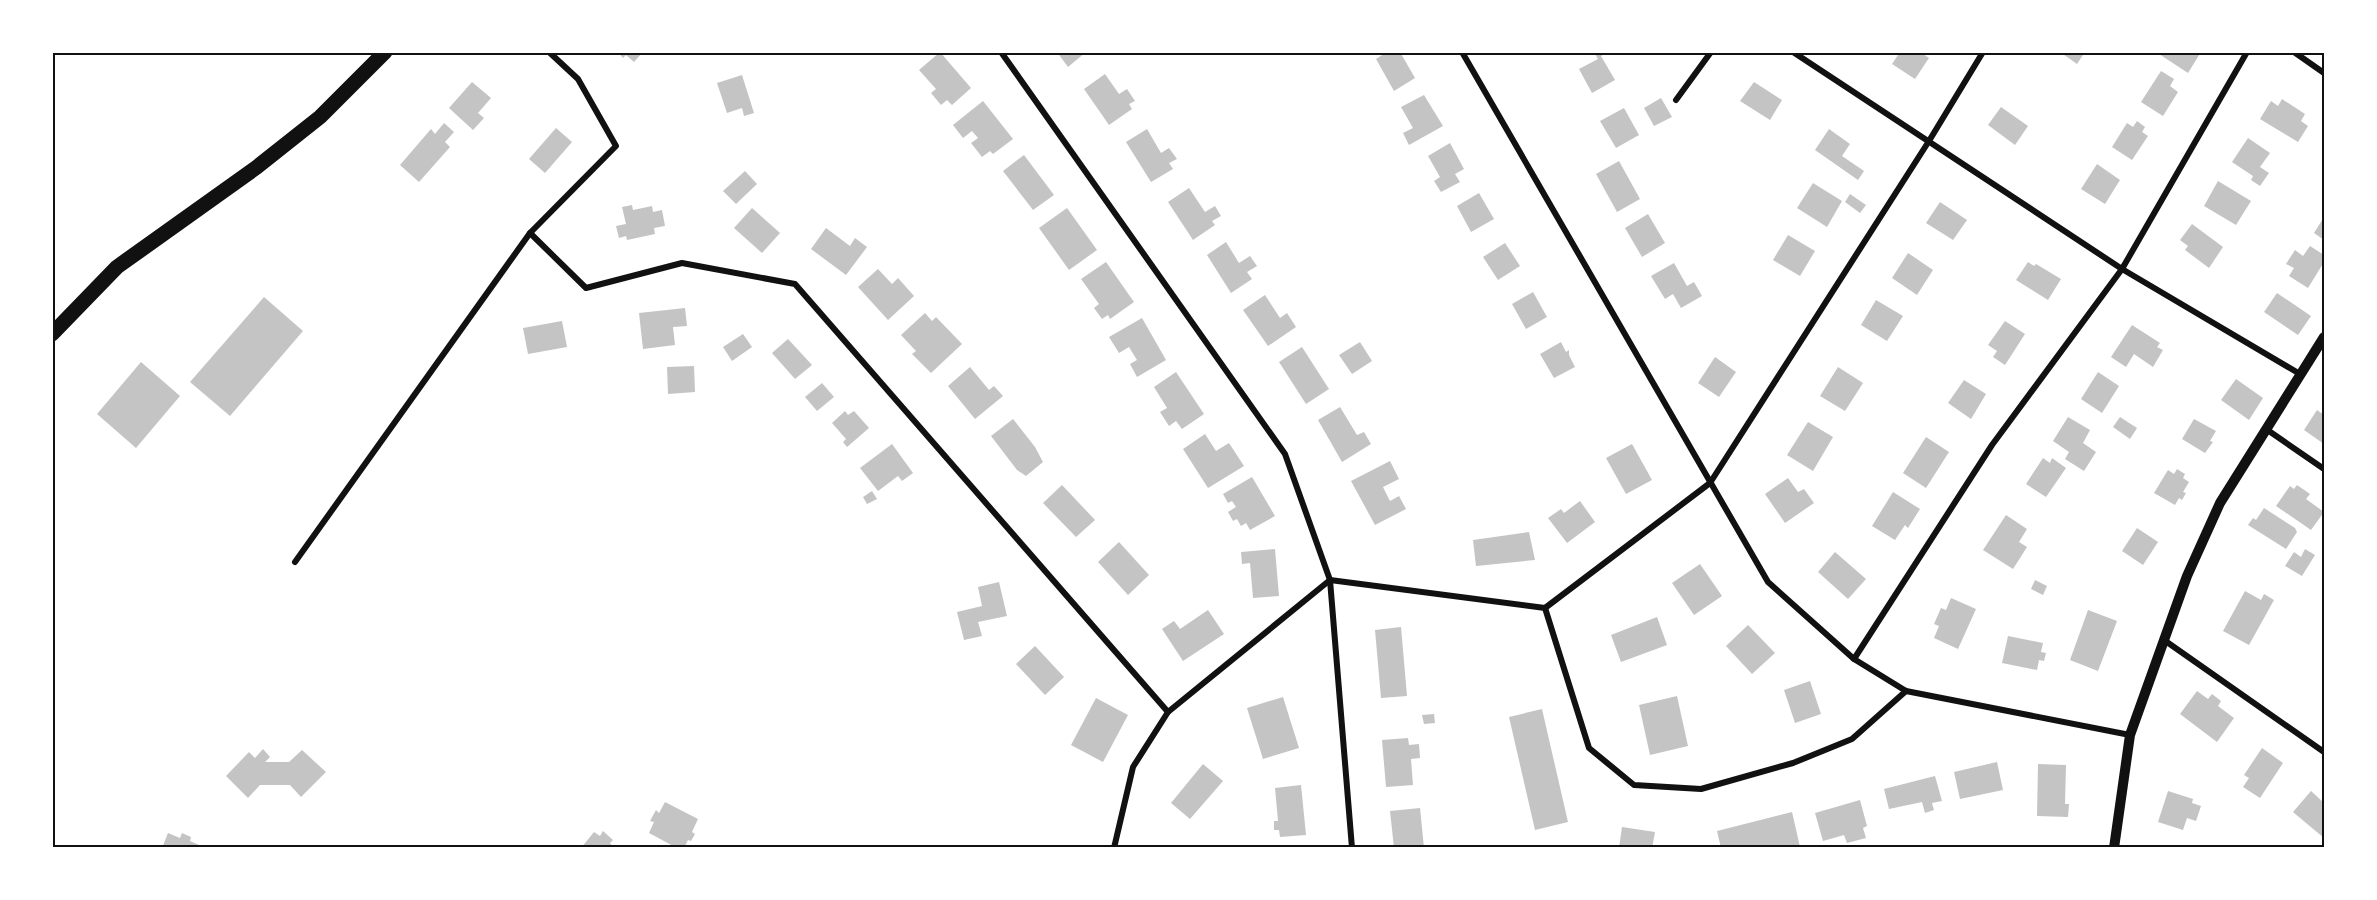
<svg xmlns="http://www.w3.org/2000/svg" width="2377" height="900" viewBox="0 0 2377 900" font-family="'Nunito Sans',sans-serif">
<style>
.building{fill:#c4c4c4}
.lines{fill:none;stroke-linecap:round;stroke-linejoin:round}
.minor{stroke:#111;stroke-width:6}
.tertiary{stroke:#111;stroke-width:10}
.primary{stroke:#111;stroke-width:15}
.neatline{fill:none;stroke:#111;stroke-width:2}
</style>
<rect width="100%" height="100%" fill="#fff"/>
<!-- building -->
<g class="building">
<path d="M618,52H643L634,62L626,55L623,58Z"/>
<path d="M940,52L971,88L952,105L947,100L941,105L931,93L936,89L919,70Z"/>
<path d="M1057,52H1086L1068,67Z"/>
<path d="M1387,52H1400L1415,78L1394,91L1376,59Z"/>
<path d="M1594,52H1608L1601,56L1615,80L1592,93L1579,69L1598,59Z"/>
<path d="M1900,52H1920L1929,58L1915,79L1892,64Z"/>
<path d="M2060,52H2085L2077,64Z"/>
<path d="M2156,52H2201L2188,73Z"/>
<path d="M2161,71L2174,79L2170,86L2178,92L2163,116L2141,102Z"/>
<path d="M1105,74L1119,94L1127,89L1135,101L1129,104L1132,109L1109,125L1084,89Z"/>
<path d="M742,75L754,113L744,116L742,108L727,113L717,83Z"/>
<path d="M472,82L491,98L478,113L484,118L473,130L449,108Z"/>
<path d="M1754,82L1782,100L1770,120L1740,101Z"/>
<path d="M1424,95L1443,126L1409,145L1403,133L1413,128L1401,107Z"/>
<path d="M1661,98L1672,117L1654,126L1644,108Z"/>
<path d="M2282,99L2305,114L2301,121L2308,126L2298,142L2260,119L2271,101L2278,106Z"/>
<path d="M983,101L1013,139L993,154L990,151L982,157L971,143L978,138L972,131L963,138L953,125Z"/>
<path d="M2001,107L2028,126L2015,145L1988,125Z"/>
<path d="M1624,108L1639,135L1616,148L1600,121Z"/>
<path d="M2137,121L2145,127L2142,132L2148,136L2132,160L2112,147L2127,123L2133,127Z"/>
<path d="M444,123L454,132L445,142L450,147L419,182L400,165L431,129L435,134Z"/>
<path d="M556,128L572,142L545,173L529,159Z"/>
<path d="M1147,129L1161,153L1169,148L1177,159L1169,163L1173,169L1151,182L1126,142Z"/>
<path d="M1829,129L1850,144L1842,156L1864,171L1858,180L1815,150Z"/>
<path d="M2248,138L2270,153L2260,167L2269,173L2260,186L2251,180L2253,176L2232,162Z"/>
<path d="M1450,143L1464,169L1455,174L1460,182L1441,192L1434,181L1440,177L1428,156Z"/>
<path d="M1024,155L1054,195L1033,210L1003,171Z"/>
<path d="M1619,161L1640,199L1617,212L1596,174Z"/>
<path d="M2097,164L2120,180L2105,204L2081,189Z"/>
<path d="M745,171L757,184L736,204L723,191Z"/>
<path d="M2218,181L2251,201L2236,225L2204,206Z"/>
<path d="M1813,183L1842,201L1827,227L1797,208Z"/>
<path d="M1189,188L1205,212L1215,206L1221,216L1212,221L1215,225L1193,240L1168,202Z"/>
<path d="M1479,193L1494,219L1471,232L1457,206Z"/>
<path d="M1850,194L1866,205L1860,213L1845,202Z"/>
<path d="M1940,202L1967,220L1953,240L1926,223Z"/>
<path d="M632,205L633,210L652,206L653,212L662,210L665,226L654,228L655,234L627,240L626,236L619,238L616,226L626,224L622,207Z"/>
<path d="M752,208L780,233L762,253L734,228Z"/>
<path d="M1067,208L1097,250L1069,270L1039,228Z"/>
<path d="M1648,214L1665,243L1642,257L1625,228Z"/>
<path d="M2324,217V240L2314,233Z"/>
<path d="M2192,224L2223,247L2209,268L2185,250L2188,246L2180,240Z"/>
<path d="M826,228L850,246L855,238L867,247L846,275L811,249Z"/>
<path d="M1788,235L1815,251L1800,276L1773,260Z"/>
<path d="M1226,242L1239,263L1250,256L1257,266L1247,272L1252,279L1231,293L1207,255Z"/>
<path d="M1505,243L1520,266L1498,280L1483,257Z"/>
<path d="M2310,246L2324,255V262L2308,288L2289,276L2294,268L2286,264L2295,250L2303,256Z"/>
<path d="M1908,253L1933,270L1917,295L1892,278Z"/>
<path d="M1106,262L1134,302L1110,319L1108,315L1102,319L1094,308L1099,304L1081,279Z"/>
<path d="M2028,262L2034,266L2036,264L2061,279L2048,300L2016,280Z"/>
<path d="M1674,263L1687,286L1694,282L1702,296L1681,308L1673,294L1665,299L1651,276Z"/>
<path d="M878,269L892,284L898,278L914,296L888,320L858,287Z"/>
<path d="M1533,292L1547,317L1526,329L1512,304Z"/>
<path d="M2277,293L2311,316L2298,335L2264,312Z"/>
<path d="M1265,295L1280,318L1287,313L1296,327L1268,346L1243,310Z"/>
<path d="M264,297L303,331L230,416L190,382Z"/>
<path d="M1876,300L1903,316L1887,341L1861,325Z"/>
<path d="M685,308L687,326L673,327L675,345L643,349L639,313Z"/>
<path d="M925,313L932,321L936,317L962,344L931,373L912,354L916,351L901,335Z"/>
<path d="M1142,318L1166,360L1137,377L1130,364L1137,360L1129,347L1119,353L1109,337Z"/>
<path d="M562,321L567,347L528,354L523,328Z"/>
<path d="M2005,321L2025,334L2005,365L1993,357L1997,351L1988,345Z"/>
<path d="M2132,325L2160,343L2157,347L2163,350L2153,367L2134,354L2126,367L2111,357Z"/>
<path d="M743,334L752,347L732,361L723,347Z"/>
<path d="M788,339L812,365L795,379L772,353Z"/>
<path d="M1360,342L1372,361L1352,374L1339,355Z"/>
<path d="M1561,342L1566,352L1569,350V355L1575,367L1554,378L1540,354Z"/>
<path d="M1302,347L1329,389L1306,404L1279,362Z"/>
<path d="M1715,357L1736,372L1719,397L1698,383Z"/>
<path d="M141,362L180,396L136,448L97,414Z"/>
<path d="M694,366L695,392L668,394L667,367Z"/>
<path d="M970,367L989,390L994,386L1003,396L975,419L948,386Z"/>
<path d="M1838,367L1863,383L1845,411L1820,396Z"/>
<path d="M1176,372L1204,414L1182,429L1176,421L1169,426L1160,412L1167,408L1154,387Z"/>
<path d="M2098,372L2119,386L2102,413L2081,399Z"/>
<path d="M2236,379L2263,398L2249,420L2221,400Z"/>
<path d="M1964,380L1986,394L1971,419L1948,403Z"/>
<path d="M822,383L834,397L817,411L805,397Z"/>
<path d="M1340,407L1357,435L1364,432L1371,444L1342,462L1318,420Z"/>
<path d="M2317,410L2324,415V444L2304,430Z"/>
<path d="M845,411L848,415L854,411L869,428L847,447L843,442L846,439L832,423Z"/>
<path d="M2068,417L2090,430L2083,443L2096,452L2084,471L2065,459L2069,452L2053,441Z"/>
<path d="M2120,417L2137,428L2130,439L2113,427Z"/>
<path d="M1013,419L1035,447L1043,462L1026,476L1017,470L991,436Z"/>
<path d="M2194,419L2216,431L2210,441L2213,442L2205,453L2182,439Z"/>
<path d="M1808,422L1833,437L1813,471L1787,455Z"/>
<path d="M1205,434L1216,451L1229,443L1244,466L1208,488L1183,449Z"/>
<path d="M1926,437L1949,452L1926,488L1903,473Z"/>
<path d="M892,444L913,473L902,481L898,476L878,491L860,468Z"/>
<path d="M1632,444L1652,480L1626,494L1606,458Z"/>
<path d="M2043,458L2050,463L2052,458L2066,468L2046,497L2026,484Z"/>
<path d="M1390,461L1399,479L1383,487L1390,501L1399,496L1406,509L1375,525L1351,481Z"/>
<path d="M2177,469L2185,474L2183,478L2189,482L2183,492L2186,493L2182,500L2179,498L2175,505L2154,493L2168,470L2174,474Z"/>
<path d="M1252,477L1275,516L1250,530L1246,523L1241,526L1237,519L1233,521L1228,512L1236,507L1232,501L1228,503L1223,494Z"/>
<path d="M1788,478L1798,492L1804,489L1814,503L1785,523L1765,494Z"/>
<path d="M1062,485L1095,520L1076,537L1043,503Z"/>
<path d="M2297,485L2310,494L2306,499L2324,512L2311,530L2276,506L2290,486L2294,489Z"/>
<path d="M872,491L877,499L867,504L863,497Z"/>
<path d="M1893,492L1920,509L1908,528L1905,525L1895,540L1872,526Z"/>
<path d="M1580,501L1595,522L1567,543L1548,518L1561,509L1564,513Z"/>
<path d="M2264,508L2295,528L2297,532L2286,549L2248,525L2253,518L2256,520Z"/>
<path d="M2006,515L2027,529L2019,542L2027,547L2013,569L1983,550Z"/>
<path d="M2137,528L2158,542L2143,565L2122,551Z"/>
<path d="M1529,532L1535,560L1476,566L1473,540Z"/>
<path d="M1119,542L1149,575L1128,595L1098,562Z"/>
<path d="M1275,549L1279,596L1253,598L1250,563L1242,564L1241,552Z"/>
<path d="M2305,549L2315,555L2302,576L2285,566L2294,552L2301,557Z"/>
<path d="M1835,552L1866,579L1848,599L1818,572Z"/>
<path d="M1700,564L1722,596L1694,615L1672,583Z"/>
<path d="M2035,580L2047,586L2043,595L2031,589Z"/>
<path d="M999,582L1007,616L978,622L982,636L964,640L957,612L982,606L978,587Z"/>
<path d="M2245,591L2261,600L2264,594L2274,600L2249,645L2223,631Z"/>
<path d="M1951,598L1976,609L1958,649L1934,638L1939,626L1934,624L1941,608L1946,610Z"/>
<path d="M1208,610L1224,634L1183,661L1162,629L1174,621L1180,629Z"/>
<path d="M2088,610L2117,621L2098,671L2070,660Z"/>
<path d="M1657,617L1667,645L1621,662L1611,635Z"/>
<path d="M1748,625L1775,653L1752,674L1726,646Z"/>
<path d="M1401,627L1407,696L1381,698L1375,630Z"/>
<path d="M2008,636L2043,643L2041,652L2046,653L2044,661L2039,660L2037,670L2002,663Z"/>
<path d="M1035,646L1064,677L1045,695L1016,664Z"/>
<path d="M1810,681L1821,714L1795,723L1784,690Z"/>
<path d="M2197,691L2208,699L2212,694L2221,701L2218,706L2234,718L2217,742L2180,714Z"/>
<path d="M1677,696L1688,746L1650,755L1639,705Z"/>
<path d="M1283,697L1299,748L1263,759L1247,708Z"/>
<path d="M1096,698L1128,715L1103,762L1071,745Z"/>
<path d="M1542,709L1568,822L1535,830L1509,717Z"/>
<path d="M1434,714L1435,723L1424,724L1422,715Z"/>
<path d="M1408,738L1409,745L1419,744L1420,758L1411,759L1413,785L1386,787L1382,740Z"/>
<path d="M2262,748L2283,763L2260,798L2243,787L2249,778L2244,775Z"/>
<path d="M263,749L270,757L265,762H289L302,750L326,772L301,797L290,785H260L248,798L226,776L249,752L255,758Z"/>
<path d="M1997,762L2003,790L1960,799L1954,772Z"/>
<path d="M1203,764L1223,781L1190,819L1171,803Z"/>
<path d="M2038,764L2066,765L2065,804H2069L2068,817L2037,816Z"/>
<path d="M1935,776L1942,801L1932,803L1934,810L1925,813L1922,802L1889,809L1884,789Z"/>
<path d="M1301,785L1306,835L1280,837L1279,830H1274V821H1278L1275,788Z"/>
<path d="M2168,791L2193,799L2192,803L2201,806L2196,821L2187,818L2183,830L2158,822Z"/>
<path d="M2311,791L2324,803V838L2293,812Z"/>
<path d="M1860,800L1867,826L1863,828L1866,838L1847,843L1844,835L1823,841L1815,813Z"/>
<path d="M665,802L698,819L692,832L695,834L691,841L688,840L684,848H677L649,833L654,822L650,821L656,810L659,813Z"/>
<path d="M1420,808L1424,848H1394L1390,811Z"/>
<path d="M1792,812L1800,847L1721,848L1717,831Z"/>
<path d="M1622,827L1655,832L1652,848H1619Z"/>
<path d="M603,831L613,840L610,843L614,848H581L594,832L600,836Z"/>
<path d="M168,833L180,838L182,833L191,837L190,841L199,845V848H162Z"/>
</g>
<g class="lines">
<!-- minor -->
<g class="minor">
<path d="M1001,52L1285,454L1330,580L1352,848"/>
<path d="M1462,52L1768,582L1854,659L1906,691L2130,735"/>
<path d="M1793,52L2122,269L2300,374"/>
<path d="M2294,52L2324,73"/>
<path d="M1676,100L1711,52"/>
<path d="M530,233L586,288L682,263L795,284L1168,712"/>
<path d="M2266,429L2324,469"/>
<path d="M295,562L530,233L616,146L578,79L549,52"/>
<path d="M1545,608L1589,748L1634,785L1701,789L1793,763L1852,739L1906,691"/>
<path d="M2164,640L2324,752"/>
<path d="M1854,659L1992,445L2122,269L2247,52"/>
<path d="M1114,848L1133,767L1168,712L1330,580L1545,608L1710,483L1929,141L1983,52"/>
</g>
<!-- tertiary -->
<path class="tertiary" d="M2114,848L2130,735L2187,576L2220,503L2324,337"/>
<!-- primary -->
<path class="primary" d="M52,334L117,267L257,167L320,117L385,52"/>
</g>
<!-- border -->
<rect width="2377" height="900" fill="none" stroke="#ffffff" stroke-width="108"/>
<rect x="54" y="54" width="2269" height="792" class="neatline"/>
</svg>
